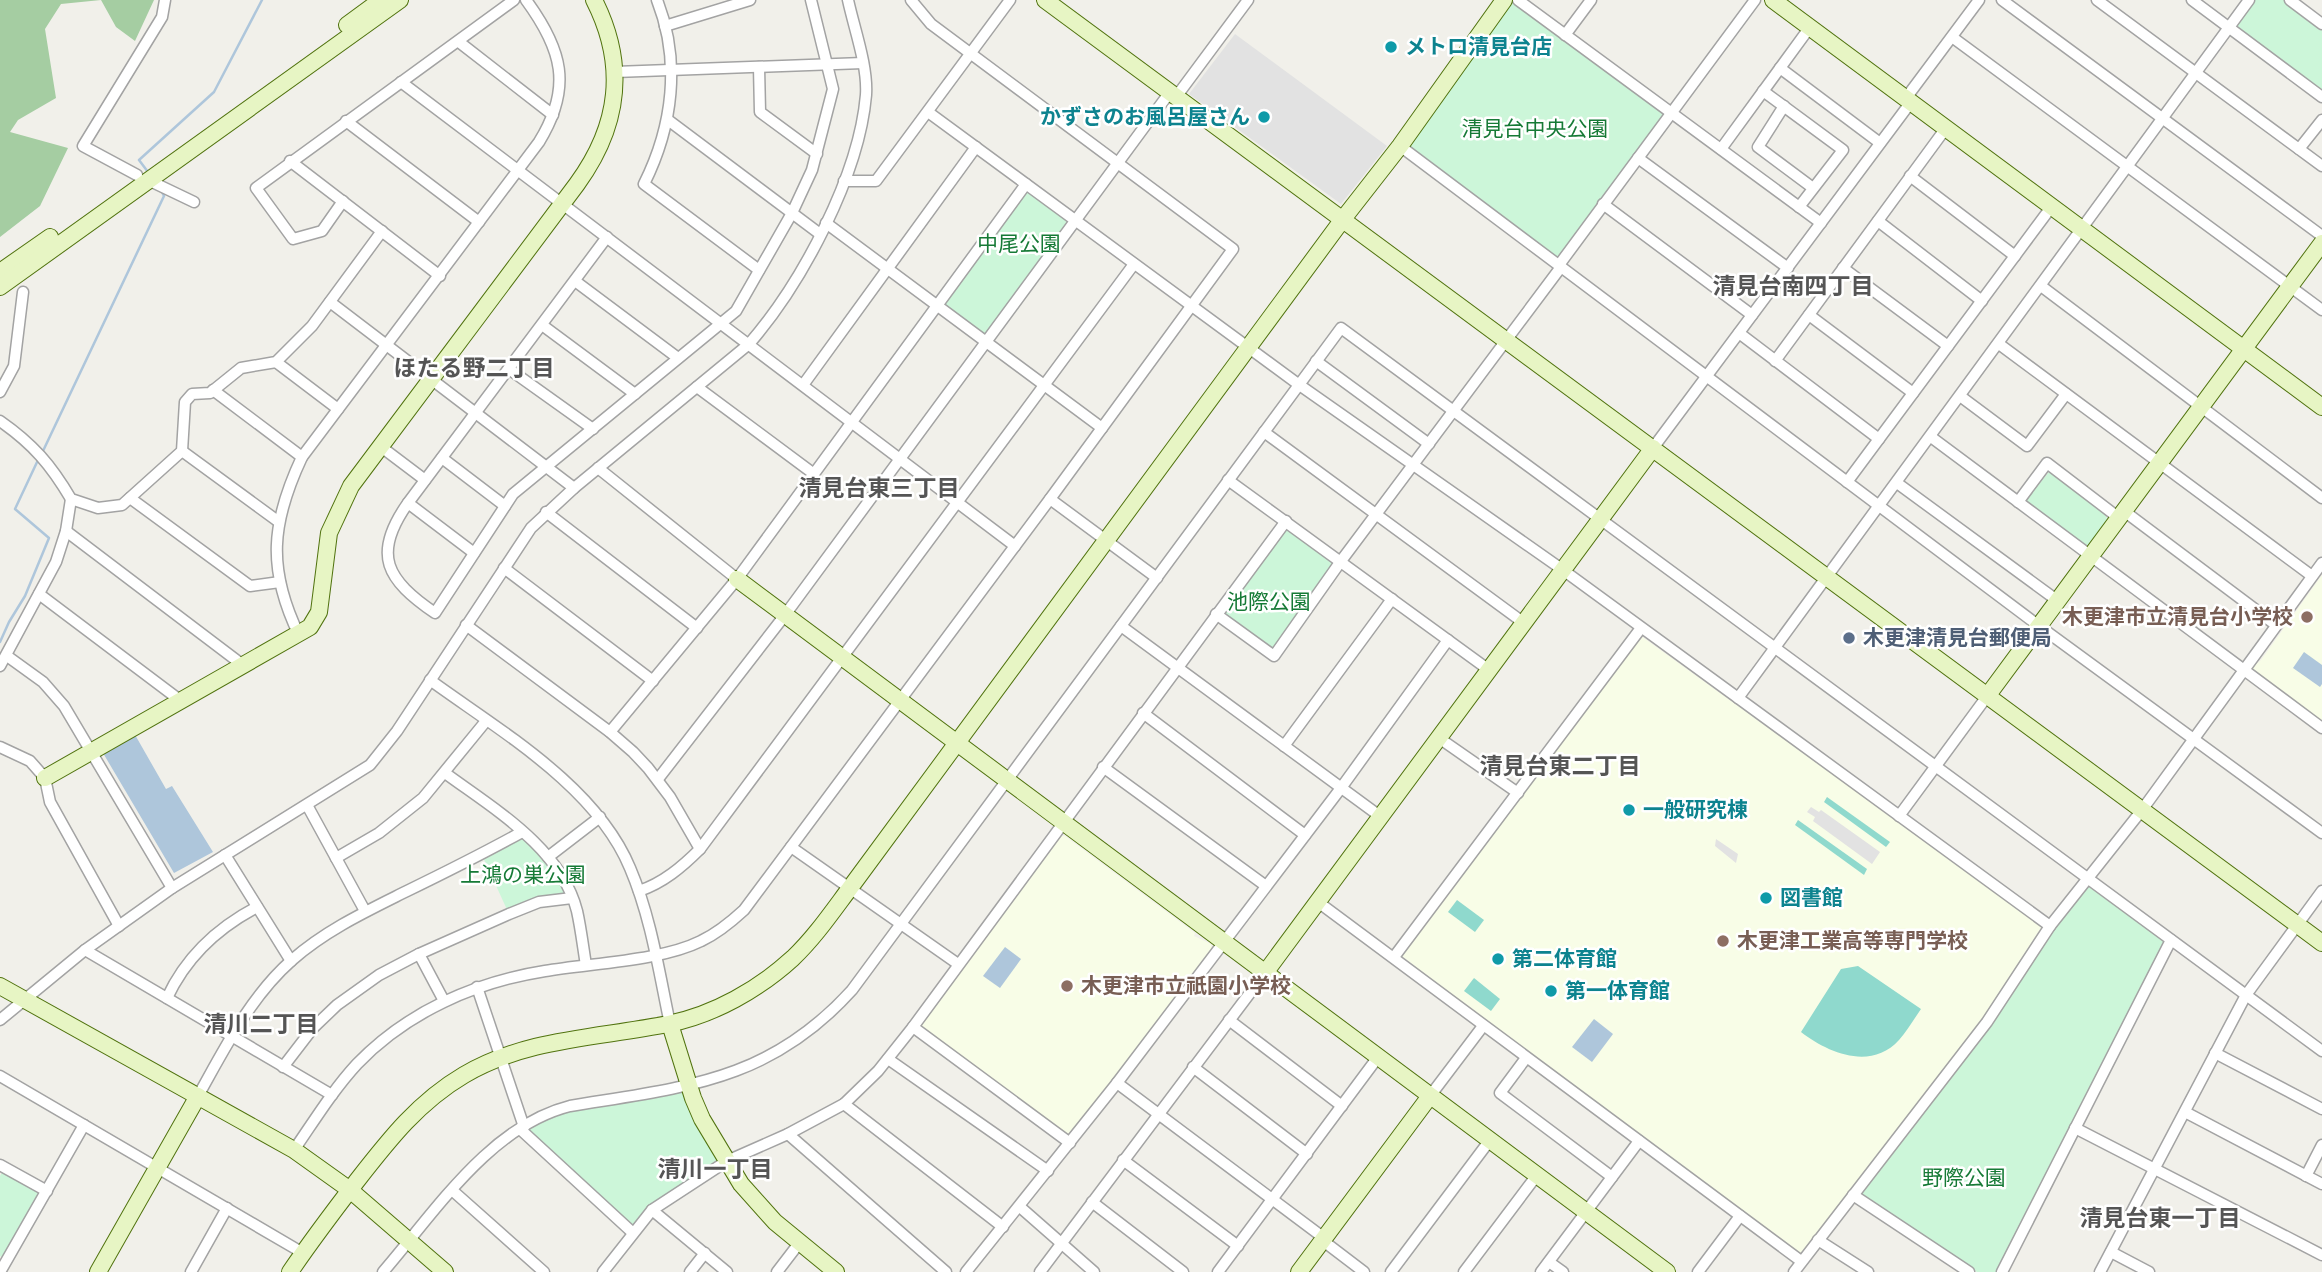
<svg xmlns="http://www.w3.org/2000/svg" width="2322" height="1272" viewBox="0 0 2322 1272" font-family="'DM Sans','Noto Sans JP',sans-serif">
<style>
.education{fill:#f8fde7}
.forest{fill:#a5cda2}
.park{fill:#ccf6d9}
.pitch{fill:#8fd9cd}
.parking{fill:#e2e2e2}
.water{fill:#aec6db}
.lines{fill:none;stroke-linecap:round;stroke-linejoin:round}
.stream{stroke:#aec6db;stroke-width:2.5}
.street-casing{stroke:#a3a3a3;stroke-width:13}
.secondary-casing{stroke:#51730f;stroke-width:18}
.street{stroke:#fff;stroke-width:10}
.secondary{stroke:#e7f5c4;stroke-width:16}
.culture-dot{fill:#0f9aa8;stroke:#fff;stroke-width:2.5}
.education-dot{fill:#8d6e63;stroke:#fff;stroke-width:2.5}
.service-dot{fill:#5c6f8a;stroke:#fff;stroke-width:2.5}
.labels{text-anchor:middle;dominant-baseline:central;stroke-width:5;stroke-linejoin:round;paint-order:stroke}
.culture-label{font-size:21px;font-weight:bold;fill:#0d838f;stroke:#fff;text-anchor:start}
.park-label{font-size:21px;fill:#167a36;stroke:#fff}
.education-label{font-size:21px;font-weight:bold;fill:#785e54;stroke:#fff;text-anchor:start}
.service-label{font-size:21px;font-weight:bold;fill:#4e5e75;stroke:#fff;text-anchor:start}
.neighbourhood-label{font-size:23px;font-weight:bold;fill:#555;stroke:#fff}
</style>
<rect width="100%" height="100%" fill="#f1f0ea"/>
<!-- education -->
<g class="education">
<path d="M2322,575V724L2249,670L2261,660Z"/>
<path d="M1641,636L2042,926L1982,1019L1800,1254L1598,1108L1402,956Z"/>
<path d="M1060,835L1065,836L1195,933L1194,936L1211,944L1212,949L1070,1135L1065,1134L922,1029V1022Z"/>
</g>
<!-- forest -->
<path class="forest" d="M0,0H154L135,41L116,27L101,0L61,4L45,29L56,98L18,120L10,132L68,148L40,206L0,237Z"/>
<!-- park -->
<g class="park">
<path d="M1508,0H1512L1666,114L1558,259L1405,145Z"/>
<path d="M2249,0H2290L2322,24V97L2229,28Z"/>
<path d="M1026,184L1075,220L986,342L936,306Z"/>
<path d="M2049,472L2106,515L2107,519L2086,548L2025,501Z"/>
<path d="M1286,521L1341,561L1274,656L1216,614Z"/>
<path d="M522,832L545,854L572,898L509,914L482,855Z"/>
<path d="M2088,886L2164,941L1997,1272H1977L1859,1195L1990,1026L2055,929Z"/>
<path d="M688,1087L727,1161L652,1210L633,1233L524,1127L553,1111Z"/>
<path d="M5,1167L47,1191L7,1260L0,1256V1176Z"/>
</g>
<!-- pitch -->
<g class="pitch">
<path d="M1827,797L1890,842L1886,847L1824,802Z"/>
<path d="M1798,820L1867,869L1864,875L1795,825Z"/>
<path d="M1457,900L1484,920L1475,932L1448,912Z"/>
<path d="M1858,966L1921,1009C1914,1019 1907,1031 1899,1040C1871,1071 1828,1053 1801,1032L1841,969Z"/>
<path d="M1474,978L1500,999L1491,1011L1464,991Z"/>
</g>
<!-- parking -->
<g class="parking">
<path d="M1235,34L1387,146L1341,204L1189,94Z"/>
<path d="M1811,807L1819,812L1821,810L1880,852L1872,864L1813,821L1815,817L1807,812Z"/>
<path d="M1716,839L1738,854L1736,863L1715,846Z"/>
</g>
<!-- water -->
<g class="water">
<path d="M2304,652L2322,665V684L2320,687L2293,668Z"/>
<path d="M134,733L166,789L172,786L213,852L174,873L103,753Z"/>
<path d="M1005,947L1021,959L1000,988L983,976Z"/>
<path d="M1594,1019L1613,1034L1592,1062L1572,1047Z"/>
</g>
<g class="lines">
<!-- stream -->
<g class="stream">
<path d="M148,172L139,160L214,92L262,0"/>
<path d="M43,451L164,196L162,192"/>
<path d="M0,642L9,622L25,596L49,538L15,509L38,460"/>
</g>
<defs>
<g id="street">
<path d="M657,0C681,61 673,126 644,184L759,270"/>
<path d="M1518,0L1821,223"/>
<path d="M2002,0L2322,236"/>
<path d="M2097,0L2322,166"/>
<path d="M2192,0L2322,97"/>
<path d="M2290,0L2322,24"/>
<path d="M665,26L750,0"/>
<path d="M1565,35L1591,0"/>
<path d="M1952,37L2322,310"/>
<path d="M459,42L553,115"/>
<path d="M759,67L760,112L817,154"/>
<path d="M1780,68L1880,143"/>
<path d="M615,72L863,63"/>
<path d="M401,82L1015,546"/>
<path d="M1763,91L1843,150L1799,207"/>
<path d="M1176,97L1248,0"/>
<path d="M1906,98L1979,0"/>
<path d="M1784,106L1758,147L1813,188"/>
<path d="M928,112L1298,384L1563,570L2050,926L2142,810L2322,563"/>
<path d="M668,120L820,234"/>
<path d="M346,121L479,222"/>
<path d="M1400,146L2039,626L2322,833"/>
<path d="M1721,149L1810,27"/>
<path d="M2299,149L2322,120"/>
<path d="M1638,158L1788,268"/>
<path d="M290,161L440,276"/>
<path d="M137,175L83,146L162,17L165,0"/>
<path d="M1910,176L2015,256"/>
<path d="M148,180L194,202"/>
<path d="M844,181H876L1010,0"/>
<path d="M343,201L322,231L293,239L256,188L514,0"/>
<path d="M1603,204L1752,315"/>
<path d="M1878,221L1982,301"/>
<path d="M826,223L1102,428"/>
<path d="M607,237L408,503C371,555 387,580 435,613L513,494L736,311L792,213L812,170L833,89L811,0"/>
<path d="M1559,265L1755,0"/>
<path d="M1843,268L1948,346"/>
<path d="M575,281L678,358"/>
<path d="M2041,286L2322,498"/>
<path d="M330,302L574,488"/>
<path d="M1809,315L1913,393"/>
<path d="M542,325L635,394"/>
<path d="M1739,333L1879,439"/>
<path d="M1999,344L2312,576"/>
<path d="M1316,361L1429,444"/>
<path d="M1775,361L1946,128"/>
<path d="M276,362L338,409"/>
<path d="M509,369L593,429"/>
<path d="M803,385L976,147"/>
<path d="M697,387L814,474"/>
<path d="M213,390L302,457"/>
<path d="M0,392L14,366L23,292"/>
<path d="M1960,396L2027,446L2066,394"/>
<path d="M0,421C33,444 51,465 71,499L98,508L122,505L182,451L185,402L192,394L210,393L241,368L276,362L312,326L382,231"/>
<path d="M1264,432L1524,623"/>
<path d="M1931,437L2322,728"/>
<path d="M380,446L425,480"/>
<path d="M1653,448L1911,102"/>
<path d="M182,451L279,522"/>
<path d="M442,458L505,506"/>
<path d="M598,468L737,579"/>
<path d="M1228,480L1489,670"/>
<path d="M1847,482L2052,206"/>
<path d="M1897,483L2058,601"/>
<path d="M130,498L250,586L280,582"/>
<path d="M1050,499L1157,578"/>
<path d="M2018,502L2047,463L2119,518"/>
<path d="M408,503L474,553"/>
<path d="M2124,511L2276,625"/>
<path d="M546,512L697,628"/>
<path d="M66,531L244,666"/>
<path d="M504,568L653,681"/>
<path d="M39,594L181,701"/>
<path d="M1216,614L1274,656L1341,561L1561,267"/>
<path d="M466,625L610,732L633,752L648,768L670,797L700,849"/>
<path d="M1121,626L1381,817"/>
<path d="M299,635C267,569 271,523 302,457L539,142C573,87 562,49 526,0"/>
<path d="M7,656L43,682L64,706L172,888"/>
<path d="M0,666L56,562L66,531L71,499"/>
<path d="M430,680C500,731 596,786 630,868C651,917 659,972 670,1024"/>
<path d="M1738,698L2249,0"/>
<path d="M1143,713L1305,835"/>
<path d="M610,732L737,579L1026,184"/>
<path d="M1439,738L1518,793"/>
<path d="M1284,746L1392,599"/>
<path d="M0,747L30,761L45,778L50,802L119,926"/>
<path d="M1103,767L1266,886"/>
<path d="M445,773C494,809 561,848 577,911C581,929 583,947 586,965"/>
<path d="M658,779L785,615L1170,92"/>
<path d="M307,805L365,911"/>
<path d="M1899,816L1988,695"/>
<path d="M791,847L958,964"/>
<path d="M225,855L291,961"/>
<path d="M548,857L600,817"/>
<path d="M336,858L379,833L423,798L486,721"/>
<path d="M639,891C663,883 682,867 700,849L1134,264"/>
<path d="M1318,902L1801,1261"/>
<path d="M85,950L332,1095"/>
<path d="M419,954L444,1001"/>
<path d="M1394,957L1641,628"/>
<path d="M477,987L524,1127"/>
<path d="M167,998C186,957 217,928 257,907"/>
<path d="M0,1020L85,950L172,888L370,765L397,731L531,528L574,488L749,344C802,283 859,176 866,95C868,66 854,28 848,0"/>
<path d="M1229,1020L1342,1106"/>
<path d="M913,1027L1070,1143"/>
<path d="M2215,1053L2322,1109"/>
<path d="M1526,1058L1500,1093L1612,1177"/>
<path d="M888,1059L1048,1171"/>
<path d="M283,1067L313,1028L337,1005L379,975L419,954L509,914L539,902L572,898"/>
<path d="M1193,1067L1307,1154"/>
<path d="M0,1076L303,1253"/>
<path d="M1117,1083L1324,1238"/>
<path d="M198,1096C225,1048 250,997 292,960C326,930 367,911 407,891C446,872 484,853 522,832"/>
<path d="M1430,1096L1483,1026"/>
<path d="M844,1104L1003,1227"/>
<path d="M2185,1112L2322,1184"/>
<path d="M2075,1128L2322,1255"/>
<path d="M520,1129L633,1233"/>
<path d="M788,1134L946,1272"/>
<path d="M294,1150C314,1121 333,1090 357,1064C407,1012 475,982 545,971C591,963 661,961 701,941C718,933 731,922 744,910L1050,499L1233,249L931,24L911,0"/>
<path d="M1123,1160L1238,1246"/>
<path d="M0,1165L47,1191"/>
<path d="M2306,1176L2322,1145"/>
<path d="M453,1191L544,1272"/>
<path d="M1853,1195L1969,1272"/>
<path d="M1092,1202L1183,1272"/>
<path d="M1020,1207L1094,1272"/>
<path d="M652,1210L727,1272"/>
<path d="M1322,1240L1364,1272"/>
<path d="M1818,1240L1868,1272"/>
<path d="M2111,1252L2149,1272"/>
<path d="M1549,1262L1563,1272"/>
<path d="M0,1272L84,1125"/>
<path d="M191,1272L227,1208"/>
<path d="M383,1272C435,1212 490,1126 570,1106C684,1087 769,1082 852,990L1341,328L2322,1051"/>
<path d="M603,1272L652,1210L727,1161L788,1134L844,1104L878,1071L913,1027L1286,521"/>
<path d="M690,1272L705,1253"/>
<path d="M777,1272L800,1242"/>
<path d="M966,1272L1117,1083L1341,788L1448,640"/>
<path d="M1040,1272L1265,973"/>
<path d="M1218,1272L1378,1057"/>
<path d="M1391,1272L1490,1140"/>
<path d="M1464,1272L1537,1175"/>
<path d="M1541,1272L1639,1141"/>
<path d="M1698,1272L1740,1216"/>
<path d="M1794,1272L1987,1022L2050,926"/>
<path d="M2002,1272L2171,940"/>
<path d="M2100,1272L2246,995L2322,891"/>
</g>
<g id="secondary">
<path d="M1045,0L2322,943"/>
<path d="M1773,0L2322,407"/>
<path d="M347,25L381,0"/>
<path d="M0,272L50,237"/>
<path d="M0,287L400,0"/>
<path d="M737,579L1667,1272"/>
<path d="M1988,695L2322,243"/>
<path d="M45,778L310,627L319,612L329,533L351,486L577,184C620,125 627,65 594,0"/>
<path d="M1265,973L1653,448"/>
<path d="M0,986L294,1150L350,1190L445,1272"/>
<path d="M670,1024L693,1098L702,1119L741,1184L775,1222L836,1272"/>
<path d="M98,1272L198,1096"/>
<path d="M290,1272C311,1241 333,1212 356,1182C388,1141 418,1102 464,1075C527,1038 598,1038 668,1024C714,1015 759,989 793,958C815,937 832,912 850,888L1343,219L1400,146L1504,0"/>
<path d="M1299,1272L1430,1096"/>
</g>
</defs>
<!-- street casing -->
<use href="#street" class="street-casing"/>
<!-- secondary casing -->
<use href="#secondary" class="secondary-casing"/>
<!-- street -->
<use href="#street" class="street"/>
<!-- secondary -->
<use href="#secondary" class="secondary"/>
</g>
<!-- markers -->
<g class="culture-dot">
<circle cx="1391" cy="47" r="7"/>
<circle cx="1264" cy="117" r="7"/>
<circle cx="1629" cy="810" r="7"/>
<circle cx="1766" cy="898" r="7"/>
<circle cx="1498" cy="959" r="7"/>
<circle cx="1551" cy="991" r="7"/>
</g>
<g class="education-dot">
<circle cx="2307" cy="617" r="7"/>
<circle cx="1723" cy="941" r="7"/>
<circle cx="1067" cy="986" r="7"/>
</g>
<circle class="service-dot" cx="1849" cy="638" r="7"/>
<g class="labels">
<!-- culture labels -->
<g class="culture-label">
<text x="1405" y="47">メトロ清見台店</text>
<text x="1250" y="117" text-anchor="end">かずさのお風呂屋さん</text>
<text x="1643" y="810">一般研究棟</text>
<text x="1780" y="898">図書館</text>
<text x="1512" y="959">第二体育館</text>
<text x="1565" y="991">第一体育館</text>
</g>
<!-- park labels -->
<g class="park-label">
<text x="1535" y="129">清見台中央公園</text>
<text x="1019" y="244">中尾公園</text>
<text x="1269" y="602">池際公園</text>
<text x="523" y="875">上鴻の巣公園</text>
<text x="1964" y="1178">野際公園</text>
</g>
<!-- education labels -->
<g class="education-label">
<text x="2293" y="617" text-anchor="end">木更津市立清見台小学校</text>
<text x="1737" y="941">木更津工業高等専門学校</text>
<text x="1081" y="986">木更津市立祇園小学校</text>
</g>
<!-- service labels -->
<g class="service-label">
<text x="1863" y="638">木更津清見台郵便局</text>
</g>
<!-- neighbourhood labels -->
<g class="neighbourhood-label">
<text x="1793" y="286">清見台南四丁目</text>
<text x="474" y="368">ほたる野二丁目</text>
<text x="879" y="488">清見台東三丁目</text>
<text x="1560" y="766">清見台東二丁目</text>
<text x="261" y="1024">清川二丁目</text>
<text x="715" y="1169">清川一丁目</text>
<text x="2160" y="1218">清見台東一丁目</text>
</g>
</g>
</svg>
